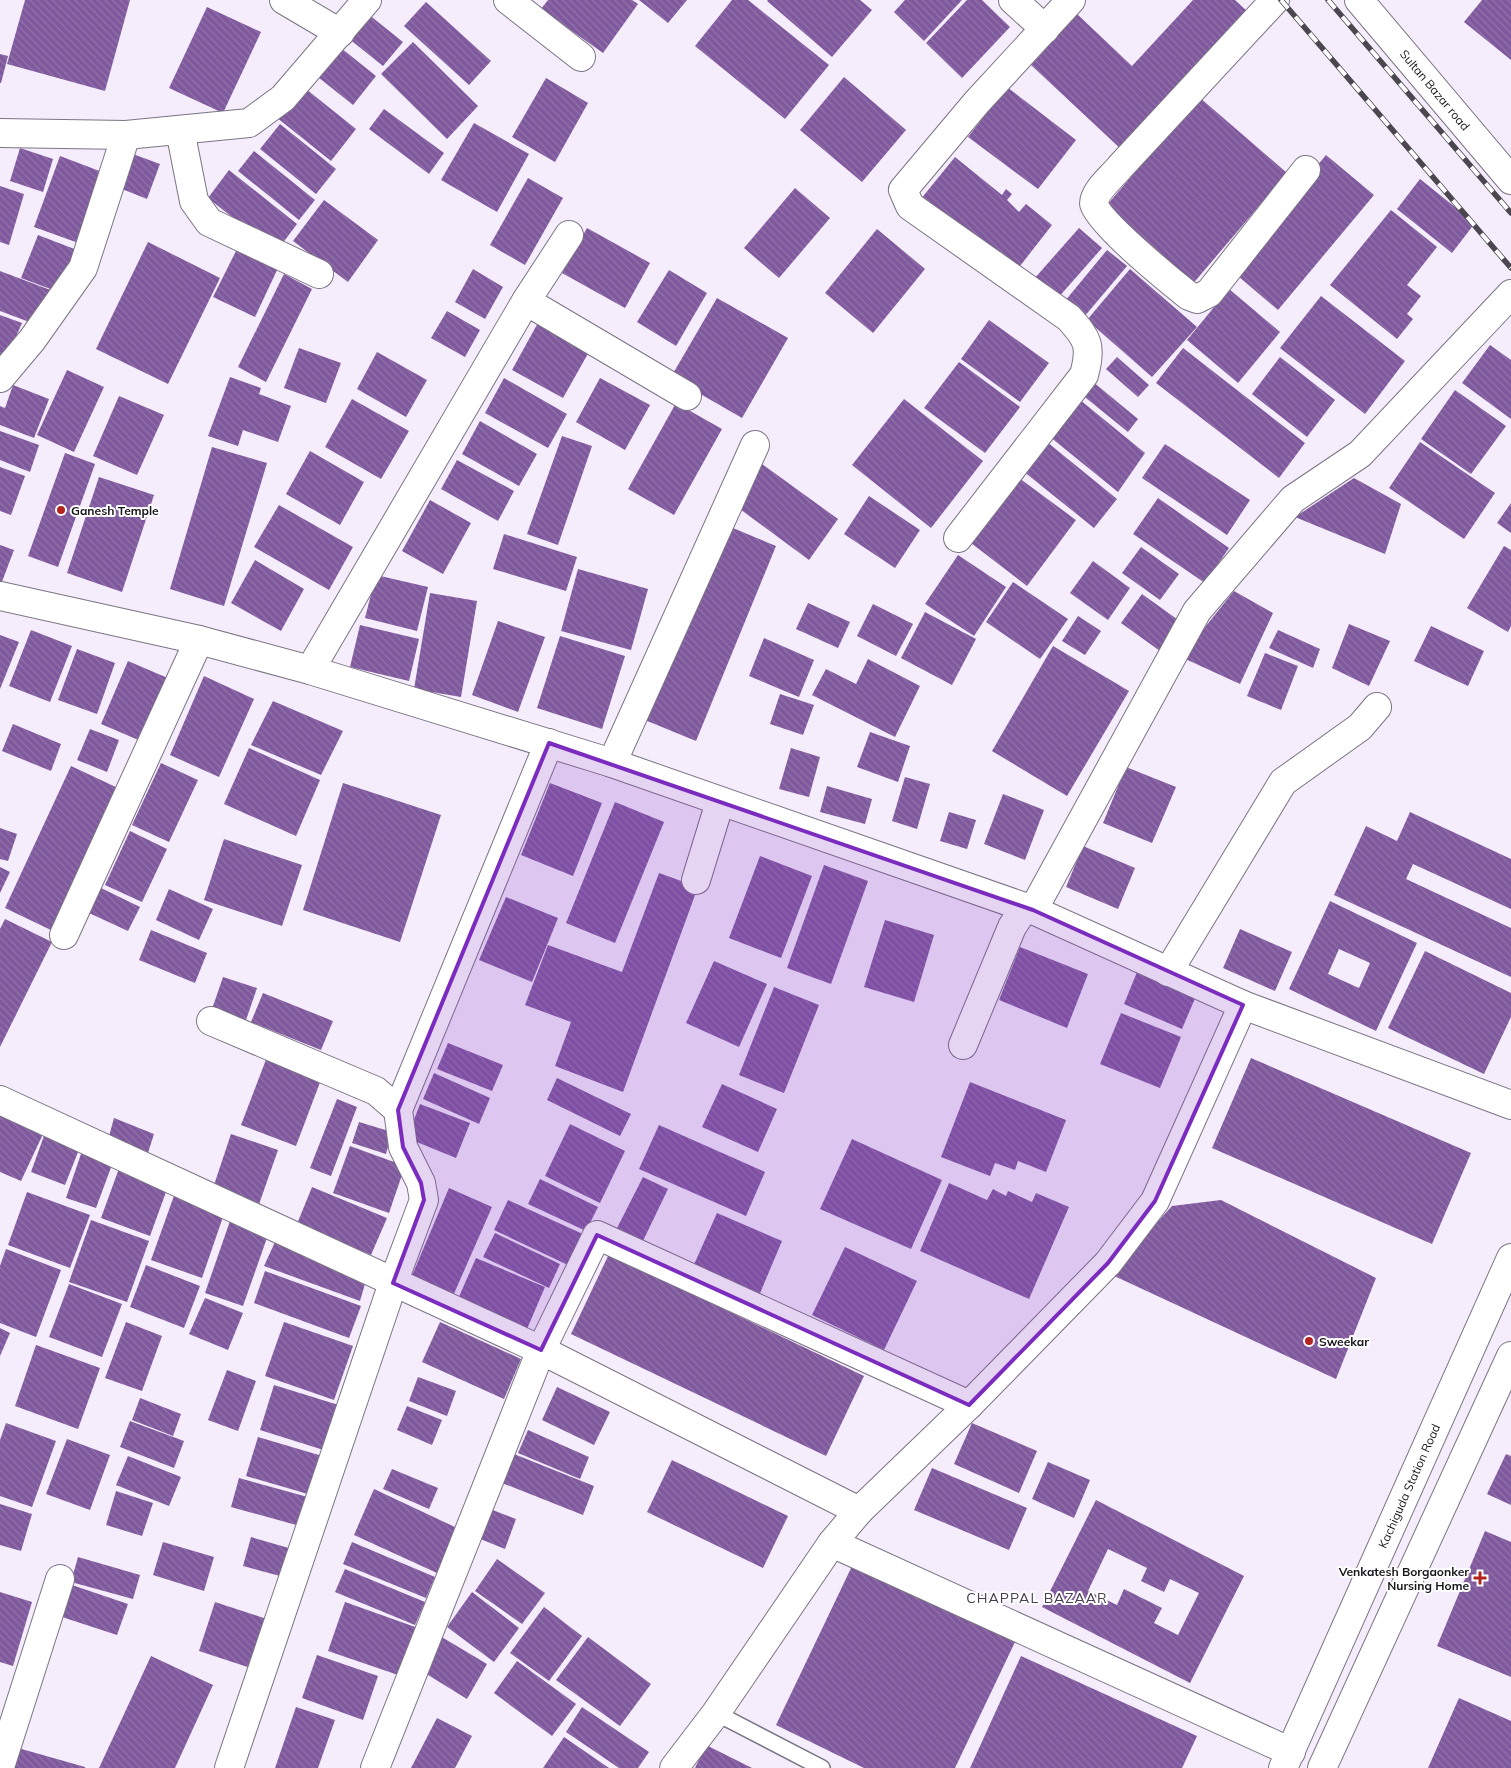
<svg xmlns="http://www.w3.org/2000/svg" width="1511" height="1768" viewBox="0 0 1511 1768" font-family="Mulish,sans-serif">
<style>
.building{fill:url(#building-back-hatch);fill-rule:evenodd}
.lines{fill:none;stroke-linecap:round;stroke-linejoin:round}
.lane-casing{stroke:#7c7484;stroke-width:18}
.street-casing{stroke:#7c7484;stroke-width:30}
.secondary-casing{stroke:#7c7484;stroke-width:30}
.lane{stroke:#fff;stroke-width:15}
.street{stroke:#fff;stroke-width:28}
.secondary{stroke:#fff;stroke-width:28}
.rail-casing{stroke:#4b474f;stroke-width:5.5}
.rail{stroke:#fff;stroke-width:4;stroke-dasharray:11;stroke-linecap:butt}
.marked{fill:#7b2cbf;fill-opacity:0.2;stroke:#7b2cbf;stroke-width:4;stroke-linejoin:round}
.poi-dot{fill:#b3231f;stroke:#fff;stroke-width:2}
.labels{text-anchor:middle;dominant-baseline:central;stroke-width:4;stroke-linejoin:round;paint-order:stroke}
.street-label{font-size:12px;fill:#18151b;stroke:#fff}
.poi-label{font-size:12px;font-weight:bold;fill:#18151b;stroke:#fff;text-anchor:start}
.neighbourhood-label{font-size:14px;letter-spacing:1px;fill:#48404f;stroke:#fff}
</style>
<defs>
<pattern id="building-back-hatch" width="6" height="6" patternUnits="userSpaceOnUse" patternTransform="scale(1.25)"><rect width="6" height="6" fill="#7f589e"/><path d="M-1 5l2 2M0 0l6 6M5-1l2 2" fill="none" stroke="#9175a7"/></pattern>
</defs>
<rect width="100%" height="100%" fill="#f5edfc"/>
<!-- building -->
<g class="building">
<path d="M25,0H130L105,91L7,64Z"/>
<path d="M548,0H632L638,4L603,53L541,9Z"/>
<path d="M639,0H687L668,23Z"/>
<path d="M732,0H748L829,65L785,119L695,46Z"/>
<path d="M768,0H860L872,10L832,57L767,1Z"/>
<path d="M905,0H962L924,41L894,12Z"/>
<path d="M967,0H982L1010,27L962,78L926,43Z"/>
<path d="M1193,0H1235L1249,13L1122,150L1031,65L1077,14L1132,66Z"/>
<path d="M1482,0H1511V60L1464,22Z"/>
<path d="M426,2L491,61L469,85L404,26Z"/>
<path d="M207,7L261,32L223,113L169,88Z"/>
<path d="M368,14L403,42L383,66L348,38Z"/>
<path d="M413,42L478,106L447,139L381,74Z"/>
<path d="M341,48L376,76L353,105L318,77Z"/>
<path d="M0,54L8,56L1,83H0Z"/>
<path d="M844,77L906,130L862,182L800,130Z"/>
<path d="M546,78L588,103L555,162L512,137Z"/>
<path d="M301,85L356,129L331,161L276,117Z"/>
<path d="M1007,87L1076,140L1038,189L968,137Z"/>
<path d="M1199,97L1287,173L1191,286L1102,211Z"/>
<path d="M384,109L444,153L429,174L369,129Z"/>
<path d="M474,123L529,154L497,212L441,180Z"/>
<path d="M280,124L336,169L316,194L260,149Z"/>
<path d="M20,148L53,159L43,192L10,181Z"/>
<path d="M254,151L315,200L299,220L238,171Z"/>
<path d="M130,153L160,164L147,199L117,187Z"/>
<path d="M1326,155L1374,195L1278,310L1231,270Z"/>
<path d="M60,156L110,175L84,245L34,227Z"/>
<path d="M955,157L1002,195L1006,189L1012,194L1007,200L1019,212L1026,204L1052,225L1013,275L920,200Z"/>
<path d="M229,170L297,224L276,252L208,198Z"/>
<path d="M528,178L563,198L525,265L490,245Z"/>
<path d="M1420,179L1475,223L1452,253L1397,209Z"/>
<path d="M0,186L24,194L9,245L0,242Z"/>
<path d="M795,188L830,218L779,278L744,248Z"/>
<path d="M324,200L378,240L348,282L293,241Z"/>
<path d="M1391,210L1437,247L1407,285L1421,296L1407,314L1413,319L1397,339L1330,285Z"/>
<path d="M587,228L650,263L625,308L562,273Z"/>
<path d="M1079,228L1102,248L1057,299L1034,279Z"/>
<path d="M877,229L925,269L873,333L825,293Z"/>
<path d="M38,235L77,250L61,293L21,278Z"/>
<path d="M148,242L220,278L168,384L96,349Z"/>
<path d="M237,249L278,268L255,317L213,297Z"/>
<path d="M1107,250L1127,266L1084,317L1065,301Z"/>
<path d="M473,269L503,287L485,319L455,302Z"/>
<path d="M1130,269L1197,327L1152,377L1087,320Z"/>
<path d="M669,270L707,293L676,346L637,322Z"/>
<path d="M0,271L53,291L40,326L0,311Z"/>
<path d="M284,274L312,289L266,382L238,367Z"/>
<path d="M1229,289L1280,332L1238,383L1187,340Z"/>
<path d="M1321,296L1405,361L1365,414L1280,348Z"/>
<path d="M717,298L788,338L742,418L671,377Z"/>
<path d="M447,311L480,330L465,357L431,338Z"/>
<path d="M0,315L22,323L5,362L0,365Z"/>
<path d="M989,320L1049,363L1020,402L961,359Z"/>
<path d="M539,321L590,350L563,398L512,370Z"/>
<path d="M1490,345L1511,360V419L1462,383Z"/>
<path d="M299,348L341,363L326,403L284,388Z"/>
<path d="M1183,348L1305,443L1279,478L1156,383Z"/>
<path d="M377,352L427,380L406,417L357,389Z"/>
<path d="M1117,357L1149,385L1138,397L1106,369Z"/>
<path d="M1280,357L1335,400L1307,437L1252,394Z"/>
<path d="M959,362L1020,407L985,453L924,408Z"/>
<path d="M67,370L104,387L74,452L37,435Z"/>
<path d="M230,377L261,388L259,394L291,406L278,442L243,430L238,446L208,436Z"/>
<path d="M504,378L567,414L548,448L485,413Z"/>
<path d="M600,378L650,405L625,450L576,422Z"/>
<path d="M1092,381L1138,419L1128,432L1081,394Z"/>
<path d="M13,385L49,399L34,438L0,425V406L5,408Z"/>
<path d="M1455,390L1506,426L1471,474L1421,439Z"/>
<path d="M1074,395L1145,453L1118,492L1044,432Z"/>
<path d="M119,396L164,415L137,475L93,456Z"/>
<path d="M352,399L409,431L381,479L325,447Z"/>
<path d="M904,399L983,461L931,528L852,465Z"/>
<path d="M676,403L722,429L674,515L628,489Z"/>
<path d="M480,421L537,454L519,486L462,454Z"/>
<path d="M0,431L39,445L30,472L0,460Z"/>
<path d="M562,436L592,446L558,545L527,534Z"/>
<path d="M1047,442L1117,499L1094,528L1023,471Z"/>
<path d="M1420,442L1495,493L1464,539L1389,488Z"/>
<path d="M1165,444L1250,500L1227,535L1142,478Z"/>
<path d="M212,447L267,463L224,606L170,589Z"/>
<path d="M310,451L364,482L340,525L286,494Z"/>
<path d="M65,453L95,464L58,567L28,556Z"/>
<path d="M457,460L514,491L498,521L441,489Z"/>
<path d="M762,464L838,519L809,560L733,504Z"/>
<path d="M0,467L25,476L11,515L0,511Z"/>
<path d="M99,477L154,495L122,592L67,573Z"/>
<path d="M1019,478L1076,520L1027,586L971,543Z"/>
<path d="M1354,478L1401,504L1385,554L1295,517Z"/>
<path d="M869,496L920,530L895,568L844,534Z"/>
<path d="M1158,498L1229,548L1205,583L1133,534Z"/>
<path d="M430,500L471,523L443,574L402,551Z"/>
<path d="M1511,503V533L1497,523Z"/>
<path d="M279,505L353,547L329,590L254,547Z"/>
<path d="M721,523L776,546L696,741L640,718Z"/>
<path d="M504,534L577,557L566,591L493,569Z"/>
<path d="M0,545L14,550L0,587Z"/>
<path d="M1504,546L1511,550V626L1508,632L1467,608Z"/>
<path d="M1141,547L1179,574L1160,600L1122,573Z"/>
<path d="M958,555L1006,587L974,636L925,604Z"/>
<path d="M255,560L304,589L281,631L231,603Z"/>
<path d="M1093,561L1130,588L1108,620L1070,593Z"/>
<path d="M578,569L648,589L631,650L561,631Z"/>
<path d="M376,575L428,587L417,631L365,618Z"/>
<path d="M1013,582L1068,619L1040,659L986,622Z"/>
<path d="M1234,591L1273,613L1240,684L1181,657Z"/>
<path d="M430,593L477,601L461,697L414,689Z"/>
<path d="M1142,594L1181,622L1160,651L1121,623Z"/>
<path d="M808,603L850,622L838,648L796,629Z"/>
<path d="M873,604L913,624L896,656L857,636Z"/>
<path d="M925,612L976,639L952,685L901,658Z"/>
<path d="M1078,616L1101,631L1085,655L1062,641Z"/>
<path d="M498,621L545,637L518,712L472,695Z"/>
<path d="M1349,624L1390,641L1369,686L1332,668Z"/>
<path d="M360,625L419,639L409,681L350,667Z"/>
<path d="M1431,626L1484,651L1468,686L1414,661Z"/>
<path d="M31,630L72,646L50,702L9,686Z"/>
<path d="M1278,630L1320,649L1313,668L1269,648Z"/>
<path d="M0,635L19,642L0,689Z"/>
<path d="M560,636L625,656L602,729L537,708Z"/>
<path d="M764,638L814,660L799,697L749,676Z"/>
<path d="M1053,646L1129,691L1067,796L992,751Z"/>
<path d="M77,649L115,663L97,714L58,700Z"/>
<path d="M1265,653L1298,666L1281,710L1247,696Z"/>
<path d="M868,659L920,686L895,737L812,695L826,669L856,684Z"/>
<path d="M128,661L170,679L143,742L101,724Z"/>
<path d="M204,676L254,699L219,777L170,755Z"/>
<path d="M780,694L814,705L803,735L770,724Z"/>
<path d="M273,701L343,731L321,775L251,745Z"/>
<path d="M13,724L61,744L51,771L2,751Z"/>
<path d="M90,729L119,740L107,772L77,760Z"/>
<path d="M870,732L910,746L898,782L857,767Z"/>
<path d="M249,748L320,780L296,836L224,804Z"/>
<path d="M791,748L820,757L809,797L779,789Z"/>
<path d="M161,763L198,780L169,842L132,825Z"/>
<path d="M71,766L120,789L53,931L5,908Z"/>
<path d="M1126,767L1176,787L1152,843L1103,823Z"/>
<path d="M905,777L930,784L917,829L892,821Z"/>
<path d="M343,783L441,815L400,942L303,910Z"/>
<path d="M550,783L602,803L573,876L521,855Z"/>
<path d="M827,786L872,799L865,824L820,812Z"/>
<path d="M1003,794L1044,810L1025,860L984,844Z"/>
<path d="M615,802L664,822L615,943L566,923Z"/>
<path d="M949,812L976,820L967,849L940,841Z"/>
<path d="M1410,812L1511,859V909L1413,864L1406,879L1511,928V977L1334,895L1366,826L1397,841Z"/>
<path d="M0,828L17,834L8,861L0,859Z"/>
<path d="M130,831L167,849L142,902L105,885Z"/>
<path d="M224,839L302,865L282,926L204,900Z"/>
<path d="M1083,846L1135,868L1118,909L1066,887Z"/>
<path d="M760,856L812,876L781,958L729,938Z"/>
<path d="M824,865L868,881L831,984L787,968Z"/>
<path d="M0,867L10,872L0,893Z"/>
<path d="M659,873L698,887L623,1092L555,1066L571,1022L525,1005L548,945L622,972Z"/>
<path d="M101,888L140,907L128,931L89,913Z"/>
<path d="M169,889L213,909L199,940L156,920Z"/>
<path d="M506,897L558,918L532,982L479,960Z"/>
<path d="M1330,901L1417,943L1376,1031L1289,989ZM1339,949L1370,963L1359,988L1328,974Z"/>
<path d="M5,919L52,942L0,1047V929Z"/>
<path d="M885,920L934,935L914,1002L864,987Z"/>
<path d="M1240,929L1292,952L1275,991L1223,968Z"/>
<path d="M151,930L207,953L195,983L139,960Z"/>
<path d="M1020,947L1088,974L1067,1028L999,1000Z"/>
<path d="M1425,951L1511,993V1017L1484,1074L1388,1028Z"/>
<path d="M714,961L767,984L739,1047L686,1023Z"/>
<path d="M1137,972L1196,996L1182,1029L1124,1004Z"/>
<path d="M223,977L257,988L245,1023L211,1012Z"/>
<path d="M774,987L819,1005L784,1093L739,1075Z"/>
<path d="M263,993L333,1021L321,1050L251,1022Z"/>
<path d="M1121,1013L1181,1037L1160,1088L1100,1064Z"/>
<path d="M448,1043L503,1065L492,1091L437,1069Z"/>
<path d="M267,1057L322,1077L296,1146L241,1125Z"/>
<path d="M1251,1058L1471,1153L1432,1244L1212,1148Z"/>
<path d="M434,1073L490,1098L479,1124L423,1099Z"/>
<path d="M557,1078L631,1114L620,1136L547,1100Z"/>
<path d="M970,1082L1066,1120L1046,1172L1018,1161L1015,1170L995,1163L990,1176L941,1157Z"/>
<path d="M722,1084L777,1109L758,1152L702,1127Z"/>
<path d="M337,1099L357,1107L331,1176L310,1168Z"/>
<path d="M420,1104L470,1123L456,1158L407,1138Z"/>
<path d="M0,1112L44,1132L21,1181L0,1172Z"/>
<path d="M114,1118L154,1134L146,1159L108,1140Z"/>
<path d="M359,1122L392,1132L386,1154L352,1143Z"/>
<path d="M570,1124L625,1151L600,1203L545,1176Z"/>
<path d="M659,1125L765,1172L746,1216L639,1169Z"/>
<path d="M45,1133L80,1147L65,1185L31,1172Z"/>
<path d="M231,1134L278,1150L257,1210L211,1194Z"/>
<path d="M852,1139L942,1180L911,1249L820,1209Z"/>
<path d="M350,1146L405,1166L389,1213L333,1193Z"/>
<path d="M82,1151L113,1162L96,1208L66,1198Z"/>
<path d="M121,1163L170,1181L150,1236L101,1218Z"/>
<path d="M643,1177L668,1189L641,1245L615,1232Z"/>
<path d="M540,1179L598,1207L586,1231L528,1204Z"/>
<path d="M949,1183L987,1200L993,1189L1006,1196L1008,1191L1032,1202L1036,1193L1069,1207L1029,1299L920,1251Z"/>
<path d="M312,1187L387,1218L371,1255L297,1224Z"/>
<path d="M449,1188L492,1207L453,1296L411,1278Z"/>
<path d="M27,1192L90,1215L70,1268L8,1245Z"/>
<path d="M175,1193L225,1211L202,1278L151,1260Z"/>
<path d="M508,1200L585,1235L570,1266L494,1230Z"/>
<path d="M1221,1200L1376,1278L1336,1379L1110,1274L1172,1206Z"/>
<path d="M717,1213L782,1241L758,1298L692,1269Z"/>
<path d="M91,1220L149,1241L127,1302L69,1282Z"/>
<path d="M230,1221L268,1235L243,1306L205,1293Z"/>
<path d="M495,1233L560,1264L549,1288L483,1257Z"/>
<path d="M275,1242L367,1277L360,1301L264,1266Z"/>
<path d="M845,1247L917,1281L884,1350L812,1315Z"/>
<path d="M6,1249L61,1270L36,1337L0,1323V1266Z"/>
<path d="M609,1254L864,1376L826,1456L571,1334Z"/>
<path d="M476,1258L545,1287L527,1329L458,1299Z"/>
<path d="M146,1265L200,1286L184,1328L130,1307Z"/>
<path d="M265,1271L361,1306L349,1338L254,1303Z"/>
<path d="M69,1284L122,1304L102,1357L49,1337Z"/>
<path d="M205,1298L243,1313L228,1350L189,1334Z"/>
<path d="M126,1322L162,1336L142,1391L105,1378Z"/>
<path d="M284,1322L353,1346L334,1400L265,1376Z"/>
<path d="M440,1322L521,1359L504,1399L422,1362Z"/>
<path d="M0,1328L10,1333L0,1356Z"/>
<path d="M36,1345L100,1368L78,1429L15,1406Z"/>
<path d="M227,1370L256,1381L238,1431L208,1420Z"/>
<path d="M418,1377L456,1391L447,1416L409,1401Z"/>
<path d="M274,1385L345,1407L330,1452L260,1430Z"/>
<path d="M557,1387L610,1412L594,1445L542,1420Z"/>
<path d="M140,1398L181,1414L173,1436L132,1420Z"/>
<path d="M407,1406L442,1420L432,1445L397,1430Z"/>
<path d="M130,1421L184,1441L174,1468L120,1447Z"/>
<path d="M6,1423L56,1441L32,1507L0,1496V1440Z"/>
<path d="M972,1423L1037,1451L1019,1493L954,1464Z"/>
<path d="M528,1430L589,1457L580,1479L518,1453Z"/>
<path d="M258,1437L329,1458L318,1497L246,1476Z"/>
<path d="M67,1439L110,1455L90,1510L46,1494Z"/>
<path d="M514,1454L594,1486L583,1515L502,1483Z"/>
<path d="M1506,1454L1511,1456V1505L1487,1494Z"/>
<path d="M128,1456L181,1477L169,1506L116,1485Z"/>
<path d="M672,1460L788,1516L763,1568L647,1512Z"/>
<path d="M1048,1462L1090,1480L1074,1518L1032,1499Z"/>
<path d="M932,1468L1027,1508L1009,1550L914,1510Z"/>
<path d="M392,1469L438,1488L429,1509L383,1489Z"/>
<path d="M239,1478L315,1499L307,1528L231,1507Z"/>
<path d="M374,1489L457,1528L437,1573L354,1535Z"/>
<path d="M116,1491L153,1503L142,1536L106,1525Z"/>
<path d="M1096,1500L1244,1576L1190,1683L1042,1607ZM1108,1549L1147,1568L1141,1581L1164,1592L1170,1579L1199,1593L1178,1635L1154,1623L1162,1608L1124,1589L1117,1605L1088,1591Z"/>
<path d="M0,1504L32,1514L21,1551L0,1545Z"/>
<path d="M485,1507L516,1519L505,1549L473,1536Z"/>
<path d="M1485,1531L1511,1542V1677L1437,1646Z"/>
<path d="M251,1537L299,1551L291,1579L243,1566Z"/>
<path d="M163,1542L214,1557L204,1591L153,1575Z"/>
<path d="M352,1542L435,1577L426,1598L343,1564Z"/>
<path d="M78,1557L140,1575L133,1599L71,1582Z"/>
<path d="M497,1559L545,1593L522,1624L475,1591Z"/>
<path d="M853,1564L1015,1642L955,1768H864L776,1725Z"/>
<path d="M345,1569L425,1602L415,1625L335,1592Z"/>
<path d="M72,1585L128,1604L117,1635L62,1617Z"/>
<path d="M0,1592L32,1602L13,1666L0,1662Z"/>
<path d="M472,1592L519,1628L494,1662L447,1627Z"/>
<path d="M215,1602L273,1621L257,1670L199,1651Z"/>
<path d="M345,1602L418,1628L401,1676L328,1651Z"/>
<path d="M544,1607L582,1636L549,1681L510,1653Z"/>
<path d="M440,1636L487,1664L467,1699L420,1670Z"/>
<path d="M588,1637L651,1684L620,1726L556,1680Z"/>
<path d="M317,1655L378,1676L363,1720L302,1698Z"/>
<path d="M151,1656L213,1685L175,1768H99Z"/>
<path d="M1021,1656L1197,1736L1182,1768H970Z"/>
<path d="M517,1661L576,1704L552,1736L494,1693Z"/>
<path d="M1459,1698L1511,1721V1768H1428Z"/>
<path d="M296,1707L335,1720L318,1768H275Z"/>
<path d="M582,1707L649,1752L638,1768H619L566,1732Z"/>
<path d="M437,1718L472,1736L455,1768H411Z"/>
<path d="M564,1737L609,1768H543Z"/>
<path d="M706,1745L752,1768H695Z"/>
<path d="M11,1746L85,1767V1768H5Z"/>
</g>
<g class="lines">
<defs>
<path id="lane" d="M716,1713L822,1768"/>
<g id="street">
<path d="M284,0L340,33"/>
<path d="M508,0L581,57"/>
<path d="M1013,0L1045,29"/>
<path d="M1275,0L1120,167C1112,177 1094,191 1094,204C1093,218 1174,284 1189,296L1197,299L1209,293L1306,170"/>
<path d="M180,130L194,201L209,222L319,274"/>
<path d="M526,301L687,396"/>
<path d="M0,378L32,340L83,268L126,135"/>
<path d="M958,538L1084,375C1092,346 1088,339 1069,318L910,206L903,190L977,102L1071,0"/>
<path d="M0,596L199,640L310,670L612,763L1033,910L1243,1005L1511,1105"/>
<path d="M310,670L526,301L569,235"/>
<path d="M612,763L755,445"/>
<path d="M696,880L720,802"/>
<path d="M1033,910L1197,611L1293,499L1360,454L1511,294"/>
<path d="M64,935L199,640"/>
<path d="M1168,972L1283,782L1360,727L1377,707"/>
<path d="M211,1021L376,1091L398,1110"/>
<path d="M963,1045L1012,927L1025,907"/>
<path d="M0,1100L541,1350L859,1511"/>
<path d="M832,1543L1291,1752"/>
<path d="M0,1767L60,1579"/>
<path d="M229,1768L393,1283L424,1200L421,1183L403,1147L398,1110L549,743"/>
<path d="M375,1768L541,1350L597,1235L969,1405"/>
<path d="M674,1768L716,1713L832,1543L859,1511L969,1405L1108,1263L1155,1201L1243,1005"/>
</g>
<g id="secondary">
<path d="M1359,0L1511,180"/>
<path d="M0,133L126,135L249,123L283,98L367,0"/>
<path d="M1283,1768L1511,1258"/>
<path d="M1322,1768L1511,1356"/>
</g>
</defs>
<!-- lane casing -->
<use href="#lane" class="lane-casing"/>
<!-- street casing -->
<use href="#street" class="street-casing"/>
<!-- secondary casing -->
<use href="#secondary" class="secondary-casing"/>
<!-- lane -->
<use href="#lane" class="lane"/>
<!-- street -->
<use href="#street" class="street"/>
<!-- secondary -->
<use href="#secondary" class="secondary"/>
<defs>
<g id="rail">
<path d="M1281,0L1511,268"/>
<path d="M1328,0L1511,213"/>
</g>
</defs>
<!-- rail casing -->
<use href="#rail" class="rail-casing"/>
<!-- rail -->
<use href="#rail" class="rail"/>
</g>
<!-- marked area -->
<path class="marked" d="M549,743L1033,910L1243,1005L1155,1201L1108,1263L969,1405L597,1235L541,1350L393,1283L424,1200L421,1183L403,1147L398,1110Z"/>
<!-- markers -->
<g class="poi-dot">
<circle cx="61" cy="510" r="5"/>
<circle cx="1309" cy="1341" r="5"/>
<path d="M1477.5 1570.5h5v5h5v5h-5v5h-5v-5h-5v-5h5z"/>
</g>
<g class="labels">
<!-- street labels -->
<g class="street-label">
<text transform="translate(1435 90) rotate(50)">Sultan Bazar road</text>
<text transform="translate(1409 1486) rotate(-66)">Kachiguda Station Road</text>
</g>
<!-- poi labels -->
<g class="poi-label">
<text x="71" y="510">Ganesh Temple</text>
<text x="1319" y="1341">Sweekar</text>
<text x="1469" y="1571" text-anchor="end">Venkatesh Borgaonker<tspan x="1469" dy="14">Nursing Home</tspan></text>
</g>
<!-- neighbourhood labels -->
<g class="neighbourhood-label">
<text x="1037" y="1598">CHAPPAL BAZAAR</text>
</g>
</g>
</svg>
